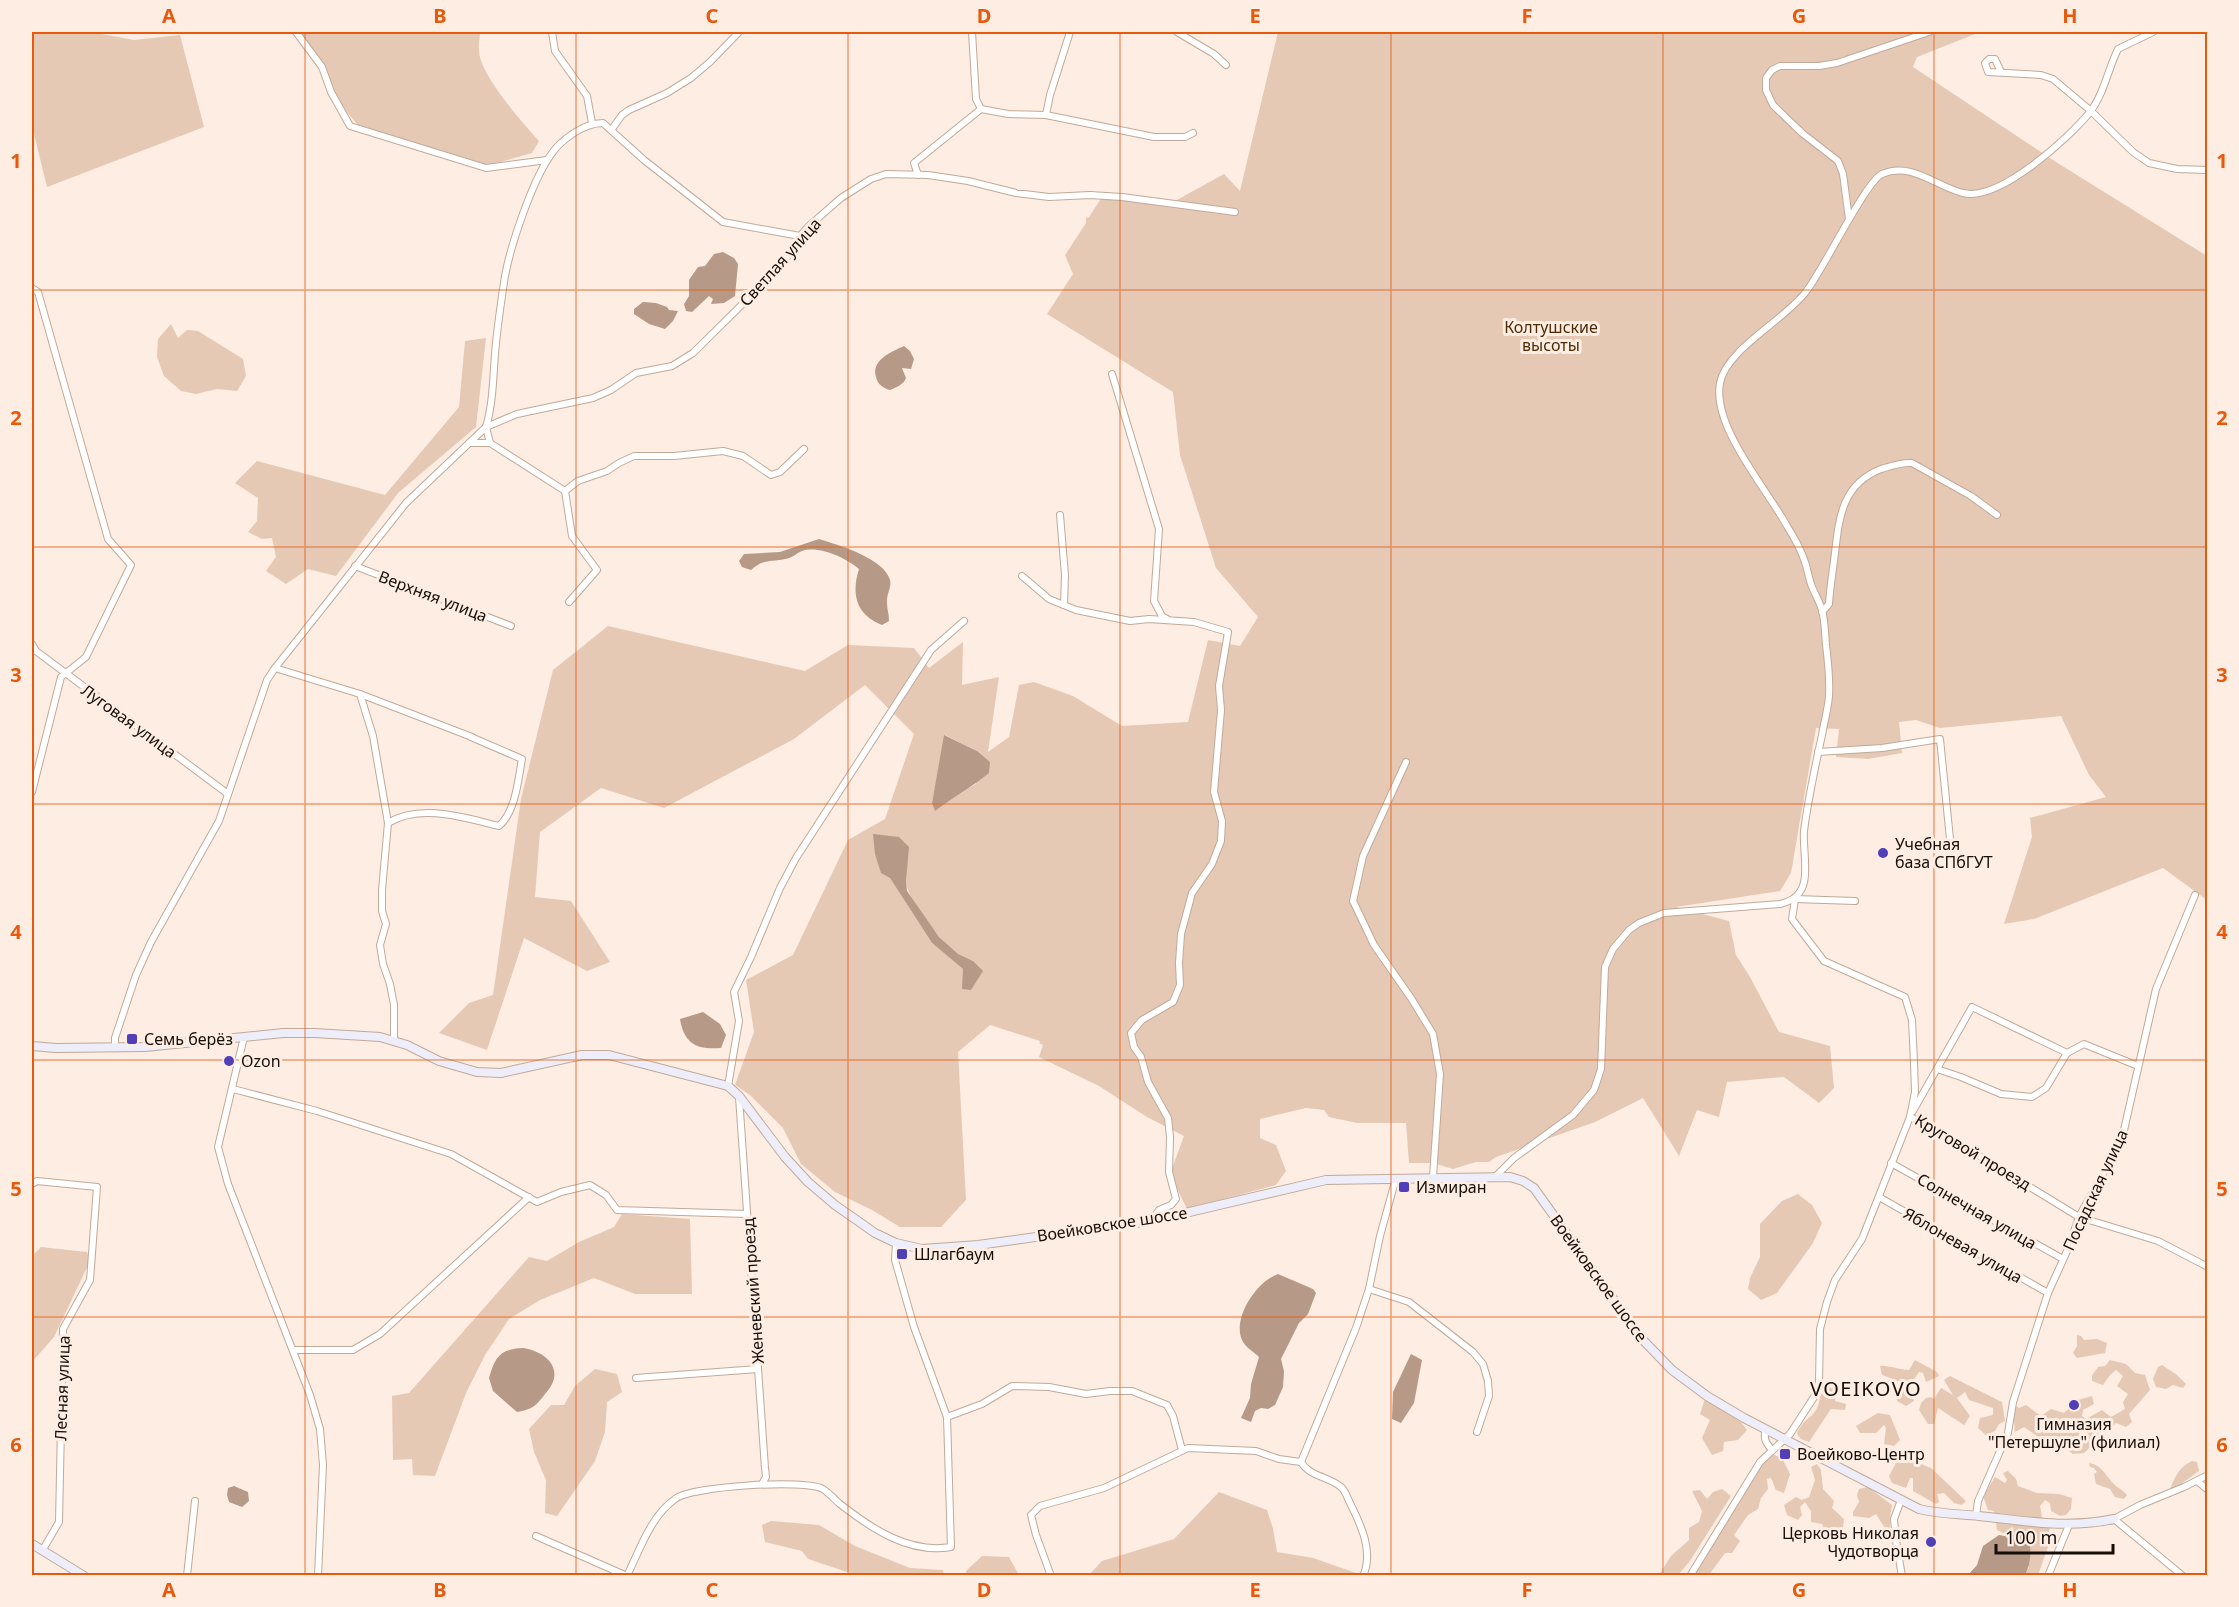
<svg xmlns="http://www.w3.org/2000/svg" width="2239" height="1607" viewBox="0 0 2239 1607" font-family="'Noto Sans',sans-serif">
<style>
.green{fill:#e5c9b5;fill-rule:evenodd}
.water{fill:#b69986}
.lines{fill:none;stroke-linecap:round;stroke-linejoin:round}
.street-casing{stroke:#c2a998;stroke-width:8}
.secondary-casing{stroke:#c2a998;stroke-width:10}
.street{stroke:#fff;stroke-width:6}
.secondary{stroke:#eeeefb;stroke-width:8}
.grid{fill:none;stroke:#e8590c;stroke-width:1.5;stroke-opacity:0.55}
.poi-dot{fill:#503fb7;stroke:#fdede2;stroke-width:2}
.labels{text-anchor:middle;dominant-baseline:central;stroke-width:6;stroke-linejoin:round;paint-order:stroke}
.street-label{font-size:16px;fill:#160e08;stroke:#fdede2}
.park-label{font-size:16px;fill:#502905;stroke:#fdede2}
.poi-label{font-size:16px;fill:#160e08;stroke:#fdede2;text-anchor:start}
.quarter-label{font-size:20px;letter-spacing:1.5px;fill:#160e08;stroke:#fdede2}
.neatline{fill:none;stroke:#e8590c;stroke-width:2}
.grid-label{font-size:20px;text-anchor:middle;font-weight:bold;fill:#e8590c}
</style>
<rect width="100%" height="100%" fill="#fdede2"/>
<!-- green -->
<g class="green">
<path d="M32,32H91L134,40L180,35L204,127L47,187L34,134L32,135Z"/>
<path d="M300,32H480C480,38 478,45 479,51C480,75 522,122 539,141L532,153L489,165L450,158L378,135L358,125L338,102L323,62Z"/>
<path d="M1278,32H1980L1917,57L1913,67L2056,162L2207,256V900L2163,868L2034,919L2004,924L2032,837L2030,818L2106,797L2089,775L2061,716L1940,728L1916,720L1899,722L1902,753L1868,759L1836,757L1839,729L1816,728L1791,873L1780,891L1676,907L1729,921L1736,955L1750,977L1779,1032L1830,1046L1834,1088L1819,1103L1784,1077L1727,1082L1719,1117L1697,1110L1679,1156L1643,1098L1595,1122L1496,1157L1489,1162H1476L1453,1169L1433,1163H1409L1406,1123H1357L1329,1117L1324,1110L1306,1108L1260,1119V1138L1276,1145L1286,1171L1276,1185L1187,1209L1170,1174L1184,1136L1147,1117L1099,1086L1039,1057L1043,1045L1039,1043L1040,1041L990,1025L958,1052L966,1200L941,1227H900L872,1210L835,1192L801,1164L783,1128L750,1095L735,1085L754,1032L746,980L793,955L848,840L885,819L914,734L865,685L794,739L664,808L601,788L540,832L535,897L571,901L610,962L587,971L524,938L487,1050L439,1033L469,1003L493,995L521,799L553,670L608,626L805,671L848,645L914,648L929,668L963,642L962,685L999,677L988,752L1009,737L1019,685L1034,682L1073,696L1122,726L1188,722L1208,640L1240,646L1258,617L1216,568L1180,455L1173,392L1047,314L1073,274L1065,255L1086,223V218L1089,217L1104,194L1164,203L1175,201L1224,174L1240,191ZM945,735L977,751L976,784L955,795L935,810L932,803ZM890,878L906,881C908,902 939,939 956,953C961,956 967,959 973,961L963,969L932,943Z"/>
<path d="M171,324L178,338L187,330L198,331L243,359L246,376L237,391L217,389L196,394L181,391L164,376L157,357L158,339Z"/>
<path d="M486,338L476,427L398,493L336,576L308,569L286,584L266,571L276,557L272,538L262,539L248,532L257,521L258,498L235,483L257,461L385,495L459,407L465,341Z"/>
<path d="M1798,1194L1812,1205L1822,1223L1813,1243L1777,1293L1761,1300L1748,1289L1750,1278L1760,1257V1224L1782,1201Z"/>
<path d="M622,1214L690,1219L692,1294H635L594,1278L540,1300L509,1319L485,1355L466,1393L435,1476L413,1475L412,1459L393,1460L392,1396L409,1393L529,1257L547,1261L579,1242L614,1227Z"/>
<path d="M41,1247L87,1252L90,1261L54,1337L32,1362V1287L33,1285L32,1256Z"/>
<path d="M2077,1335L2081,1336L2084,1340L2097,1339L2107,1343L2105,1353L2077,1358L2073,1353L2077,1346Z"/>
<path d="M1915,1360L1937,1372L1939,1376L1926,1382L1923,1373L1919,1372L1912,1382L1898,1381L1882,1375L1880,1366C1888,1365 1899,1370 1909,1370Z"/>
<path d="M2110,1360L2126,1364L2135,1373L2145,1375L2150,1390L2129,1414L2132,1422L2126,1427L2116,1423L2084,1453L2073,1454L2056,1442L2037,1436L2024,1427L2015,1432L2013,1408L2016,1406L2019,1408L2026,1405L2041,1416L2051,1409L2064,1413L2078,1400L2092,1396L2094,1404L2083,1410L2082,1416L2086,1419L2102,1410L2111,1417L2125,1409L2123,1402L2128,1394L2117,1386L2123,1376L2116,1370L2110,1375L2103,1385L2092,1381V1375L2098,1367L2105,1366Z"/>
<path d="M2162,1365L2177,1375L2186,1384L2183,1388L2173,1385L2166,1389L2156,1387L2153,1379L2158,1367Z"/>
<path d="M595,1369L617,1374L622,1392L607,1402L605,1432L595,1461L557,1516L545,1513L546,1480L534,1452L529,1429L551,1405H564L575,1386Z"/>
<path d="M1950,1376L2002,1402L2005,1421L1999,1424L1995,1431L1986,1435L1978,1428L1980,1418L1993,1415V1408L1969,1400L1965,1392L1957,1398L1970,1416L1964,1425L1938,1408L1934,1424H1928L1919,1410L1921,1403L1926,1398L1931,1397L1934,1399L1941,1388L1953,1395L1944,1380Z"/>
<path d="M1828,1387L1836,1390L1835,1401L1846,1404L1845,1410L1831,1409L1809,1442L1801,1439L1797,1434C1802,1419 1813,1418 1817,1408C1822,1397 1818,1395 1828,1387Z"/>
<path d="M1903,1387L1912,1391L1914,1401L1906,1406L1897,1401L1896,1391Z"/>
<path d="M1705,1399C1721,1401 1738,1417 1747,1430L1738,1440L1724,1442L1723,1451L1712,1455L1702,1438L1710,1420L1700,1414Z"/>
<path d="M1878,1413L1890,1415L1900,1440L1894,1446L1884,1444L1886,1428L1884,1425L1876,1433H1860L1856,1426Z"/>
<path d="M1772,1454L1782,1458L1790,1474L1784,1493L1776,1490L1771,1478L1767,1479L1768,1489L1761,1498L1758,1509L1748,1515L1734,1535L1740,1541L1732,1553H1725L1709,1575L1694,1576L1766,1458Z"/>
<path d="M1903,1457L1931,1468L1966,1501L1962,1505L1954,1503L1944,1493L1937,1494L1939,1502L1936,1504L1913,1491V1478H1910L1906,1488L1892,1483L1889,1476L1898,1459Z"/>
<path d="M2192,1461L2197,1462L2199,1471L2177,1487L2170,1489C2175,1477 2179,1467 2192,1461Z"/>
<path d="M2089,1463C2101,1465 2104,1473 2112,1482C2116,1487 2123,1490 2127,1495L2124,1499L2115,1497L2110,1489L2096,1484L2094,1474L2097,1472L2094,1468L2090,1467Z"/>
<path d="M1817,1464L1821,1470L1823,1489L1834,1501L1832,1508L1844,1519L1843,1528L1827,1535L1822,1524L1811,1522V1511L1805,1502L1800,1507L1802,1515L1798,1520L1787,1515L1784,1505L1796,1497L1802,1500L1809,1497L1815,1480L1811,1467Z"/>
<path d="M2008,1471L2016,1479L2018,1486L2037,1493L2059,1494L2072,1498L2071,1509L2066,1515L2060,1516L2051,1511L2050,1503L2045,1500L2040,1506L2042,1517L2050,1521L2048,1547L2038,1575H2025L2029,1567L2010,1537L1997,1530L1994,1511L1988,1510L1983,1496L1995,1477L2005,1483L2007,1480L2003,1473Z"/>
<path d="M1868,1487L1892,1505L1890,1518V1530H1886L1876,1514L1869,1518L1853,1516V1512L1859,1502L1857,1495L1859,1489Z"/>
<path d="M1722,1489L1731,1496L1690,1561L1678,1575H1659L1671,1556L1689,1540V1528L1699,1522L1702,1511L1692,1491L1700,1490L1707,1499L1713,1492Z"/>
<path d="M1219,1492L1267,1510L1273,1529L1277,1552L1313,1558L1356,1573L1355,1575H1089L1102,1561L1174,1539Z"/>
<path d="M771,1521L819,1525L855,1546L910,1568L943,1570L944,1575H856L808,1559L802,1551L765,1542L762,1525Z"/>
<path d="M982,1556L1009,1557L1019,1575H966V1571Z"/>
</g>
<!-- water -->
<g class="water">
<path d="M723,252L734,258L738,264L735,296L724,303L711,304L713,299L709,296L692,312L686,311L684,304L689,296V280L698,267L705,266L714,254Z"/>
<path d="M643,302L656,303L667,307L669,310L678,311L673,321L665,329L649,324L634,314V309Z"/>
<path d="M904,346L910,351L914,359L911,369L902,368L906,378C903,385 897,387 890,390C883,388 878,385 876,377C871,360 891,352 904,346Z"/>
<path d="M819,539C838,545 884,558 890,580C892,587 886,595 887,603C887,609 889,614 889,621L882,625C856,615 851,594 859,569C846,558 819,545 802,551C796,553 793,558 785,559C771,562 762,559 751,570L742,567L739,561L744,554L780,552Z"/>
<path d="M944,735L977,751L990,762L989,773C972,787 953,797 935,811L932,803Z"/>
<path d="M873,834L899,837L909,847L906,881L907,891L939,937L958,954L973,961L983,971L971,990L962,989L963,969L932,943L890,878L881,873L875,854Z"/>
<path d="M703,1012L720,1024L726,1035L721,1048C697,1050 684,1044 680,1019Z"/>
<path d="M1278,1274L1313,1289L1316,1293L1308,1314L1299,1323L1281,1359L1284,1371L1283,1387L1275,1405L1268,1409L1261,1408L1255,1411L1251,1422L1241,1418L1250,1398L1251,1384L1259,1357C1254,1352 1245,1347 1242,1340C1232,1318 1257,1281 1278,1274Z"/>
<path d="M523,1348C549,1352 566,1372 545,1394C541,1399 537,1405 531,1408C527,1410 522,1411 517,1412L493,1391L489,1378C495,1357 500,1349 523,1348Z"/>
<path d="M1411,1354L1422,1360L1414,1403L1401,1423L1392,1419L1393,1392Z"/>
<path d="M234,1486L248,1492L249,1501L242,1507L229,1502L227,1495L228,1488Z"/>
<path d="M2016,1533L2028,1536C2032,1549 2031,1563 2025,1575H1968L1977,1565L1983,1546L1999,1535L2010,1537Z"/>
</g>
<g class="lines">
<defs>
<g id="street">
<path d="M296,32L322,67L331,92L350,126L486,168L547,160"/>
<path d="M552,32L555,51L587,96L592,123"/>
<path d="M972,32L976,99L981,109L1008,114L1046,115L1154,137H1185L1193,133"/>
<path d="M1177,32L1214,54L1226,65"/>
<path d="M2001,72L1995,59H1989L1985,63L1988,72L2041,75L2053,79L2091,111L2133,152L2149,163L2177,169L2208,170"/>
<path d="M1046,115L1050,95L1070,32"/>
<path d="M612,129L622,115L629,110L667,93L691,78L710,62L739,32"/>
<path d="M918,175L914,163L981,109"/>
<path d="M1849,219L1843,174L1838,161L1802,133L1773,105L1766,90V78L1772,70L1780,66H1819L1837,63L1929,32"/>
<path d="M32,288L38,292L108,539L131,565L86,657L61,677L32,792"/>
<path d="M1112,374L1159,529L1154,601L1162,616L1167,619"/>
<path d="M486,427L517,414L593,398L611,390L636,373L672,366L693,353L776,271L789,255L800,236L809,226L841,198L871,179L886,174L928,175L968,181L1016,193L1049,197L1090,195L1122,197L1235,212"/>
<path d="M486,427L490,443"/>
<path d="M470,443H490L565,491"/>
<path d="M565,491L578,481L607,471L619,463L634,456H674L723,451L743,456L771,475L780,472L804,449"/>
<path d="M565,491L572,536L597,570L569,602"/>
<path d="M1060,515L1065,575L1064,605"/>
<path d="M355,566L511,626"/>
<path d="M1022,576L1049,599L1076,610L1130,621L1149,619L1194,622L1228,632L1219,686L1221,710L1214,792L1222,821L1221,841L1212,864L1192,893L1181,934L1179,963L1180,985L1173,1002L1142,1020L1131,1033L1134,1047L1141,1057L1148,1082L1168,1118L1170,1137L1169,1172L1176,1199L1171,1205L1159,1210L1151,1221"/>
<path d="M1822,612L1829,604C1830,587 1833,570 1835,553C1839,518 1842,484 1881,469C1891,466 1901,462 1912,463L1971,496L1997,515"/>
<path d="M32,644L36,651L228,794"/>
<path d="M275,668L360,694L472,737"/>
<path d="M360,694L373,736L388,823L382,890V911L386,924L380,945L383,964L390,984L394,1005V1040"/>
<path d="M1818,752L1882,748L1940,739L1951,849"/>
<path d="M1406,762L1363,856L1353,901L1374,945L1411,998L1433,1034L1440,1074L1433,1177"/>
<path d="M388,823C421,803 465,818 499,826C516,811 518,780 522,759L471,737"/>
<path d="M1795,899L1855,901"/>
<path d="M244,1037L218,1147L228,1184L310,1395L320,1429L323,1465L318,1576"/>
<path d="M115,1047V1038L136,975L151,942L219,821L267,680L275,668L406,503L486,427C493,403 493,379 495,354C497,329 501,302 505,276C511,244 532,182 550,156C560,140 584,123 603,123L644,160L723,222L800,236"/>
<path d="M1937,1069L1961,1077L2001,1094L2032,1097L2046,1088L2067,1053"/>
<path d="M728,1086L739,1021L734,992L751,957L780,888L796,858L931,650L964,621"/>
<path d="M233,1089L317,1111L451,1154L537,1202L561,1192L590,1185L606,1195L617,1210L747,1214"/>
<path d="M739,1097L765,1468L766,1477L762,1484"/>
<path d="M1913,1111L1972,1007L2067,1053L2084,1044L2138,1066"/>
<path d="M1910,1117L1940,1132L2079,1217L2158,1241L2208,1267"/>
<path d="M1891,1163L2063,1259"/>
<path d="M1496,1176L1514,1158L1573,1115L1594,1090L1601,1069L1605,967L1613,949L1629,930L1639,923L1664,913L1780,904C1817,896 1802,859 1804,831C1808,799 1815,767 1822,735C1824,723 1828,709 1829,696C1830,679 1828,661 1826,645C1825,634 1825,621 1822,610C1820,603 1816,596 1813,589C1809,581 1808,571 1805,562C1801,550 1794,537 1787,526C1767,489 1712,427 1720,383C1726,350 1783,321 1805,293C1823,271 1865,182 1882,174C1911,161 1937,187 1963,193C1999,202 2069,138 2090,112C2104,94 2108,69 2118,49L2153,32"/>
<path d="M32,1184L37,1181L97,1187L90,1280L63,1329L59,1522L42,1551"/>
<path d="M1879,1197L2048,1293"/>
<path d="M1369,1289L1409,1302L1473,1352L1483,1364L1488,1381L1489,1396L1477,1432"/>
<path d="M293,1350H353L380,1334L529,1197"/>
<path d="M636,1378L758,1369"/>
<path d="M947,1417L982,1404L1012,1386L1049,1387L1086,1394L1110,1391H1132L1167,1405L1173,1416L1182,1450"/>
<path d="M1766,1430C1763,1439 1766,1443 1772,1450"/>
<path d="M2197,1481L2208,1490"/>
<path d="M1901,1500L1894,1519L1896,1541L1902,1576"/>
<path d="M1976,1516L1978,1501L2008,1433L2013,1402L2048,1293L2068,1249L2079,1217L2122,1139L2156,989L2195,895"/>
<path d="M536,1536L627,1576"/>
<path d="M187,1576L195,1501"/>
<path d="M627,1576C640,1549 651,1516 675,1499C691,1486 806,1479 823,1489C829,1493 834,1499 840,1504C872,1529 909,1554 951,1547L947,1417L914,1327L895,1260L896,1243"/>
<path d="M1051,1576L1036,1535L1031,1515L1040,1506L1104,1488L1188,1448L1256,1451L1279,1459L1301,1462"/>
<path d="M1363,1576C1374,1552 1361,1525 1350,1503C1348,1499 1345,1490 1341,1487C1328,1476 1310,1477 1301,1462L1356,1328L1369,1289L1380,1236L1396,1178"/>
<path d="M1690,1576L1760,1462L1790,1434L1816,1394L1819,1382L1820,1329L1827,1302L1835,1280L1862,1239L1910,1117L1915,1092L1914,1063L1912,1020L1905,997L1824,961L1792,919L1795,899"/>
<path d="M2048,1576L2069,1525"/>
<path d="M2183,1576L2114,1519L2140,1505L2184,1487L2208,1475"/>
</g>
<g id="secondary">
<path d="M32,1046L56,1048L145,1047L283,1033H315L380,1037L407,1045L439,1061L477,1072L501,1073L582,1055H609L728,1086L739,1096L785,1157L808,1182L835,1205L875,1233L896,1243L922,1249L978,1245L1151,1221L1326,1180L1510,1177L1523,1181L1534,1188L1641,1338L1672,1370L1707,1396L1744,1418L1919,1509C1939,1514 1959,1514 1979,1516C2026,1521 2068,1529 2114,1519"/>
<path d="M32,1544L84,1576"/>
</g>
</defs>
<!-- street casing -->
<use href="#street" class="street-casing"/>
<!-- secondary casing -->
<use href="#secondary" class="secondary-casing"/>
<!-- street -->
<use href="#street" class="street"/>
<!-- secondary -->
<use href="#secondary" class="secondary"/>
</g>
<!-- grid -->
<path class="grid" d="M305,32V1576M576,32V1576M848,32V1576M1120,32V1576M1391,32V1576M1663,32V1576M1934,32V1576M32,290H2208M32,547H2208M32,804H2208M32,1060H2208M32,1317H2208"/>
<!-- markers -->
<g class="poi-dot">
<circle cx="1883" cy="853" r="6"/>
<rect x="126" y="1033" width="12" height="12" rx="3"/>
<circle cx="229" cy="1061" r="6"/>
<rect x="1398" y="1181" width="12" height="12" rx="3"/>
<rect x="896" y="1248" width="12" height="12" rx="3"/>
<circle cx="2074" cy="1405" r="6"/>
<rect x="1779" y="1448" width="12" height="12" rx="3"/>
<circle cx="1931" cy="1542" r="6"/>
</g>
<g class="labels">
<!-- street labels -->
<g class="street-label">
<text transform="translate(780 262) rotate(-48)">Светлая улица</text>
<text transform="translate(433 596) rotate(21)">Верхняя улица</text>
<text transform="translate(129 721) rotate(36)">Луговая улица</text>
<text transform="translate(1973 1152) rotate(31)">Круговой проезд</text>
<text transform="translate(2095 1190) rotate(-65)">Посадская улица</text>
<text transform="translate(1977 1211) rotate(30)">Солнечная улица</text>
<text transform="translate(1112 1224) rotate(-9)">Воейковское шоссе</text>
<text transform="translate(1963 1245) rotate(30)">Яблоневая улица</text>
<text transform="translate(1599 1278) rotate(54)">Воейковское шоссе</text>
<text transform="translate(753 1291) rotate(-94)">Женевский проезд</text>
<text transform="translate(62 1388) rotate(-88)">Лесная улица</text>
</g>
<!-- park labels -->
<g class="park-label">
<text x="1551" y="327">Колтушские<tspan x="1551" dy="18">высоты</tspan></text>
</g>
<!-- poi labels -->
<g class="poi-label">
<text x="1895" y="844">Учебная<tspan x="1895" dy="18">база СПбГУТ</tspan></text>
<text x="144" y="1039">Семь берёз</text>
<text x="241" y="1061">Ozon</text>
<text x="1416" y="1187">Измиран</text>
<text x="914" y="1254">Шлагбаум</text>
<text x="2074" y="1424" text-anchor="middle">Гимназия<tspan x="2074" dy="18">"Петершуле" (филиал)</tspan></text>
<text x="1797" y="1454">Воейково-Центр</text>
<text x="1919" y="1533" text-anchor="end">Церковь Николая<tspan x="1919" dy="18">Чудотворца</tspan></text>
</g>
<!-- quarter labels -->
<g class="quarter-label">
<text x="1866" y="1388">VOEIKOVO</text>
</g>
</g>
<!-- border -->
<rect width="2239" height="1607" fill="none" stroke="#fdede2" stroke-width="66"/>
<!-- scale -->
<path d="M1996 1544v9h117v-9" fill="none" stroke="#160e08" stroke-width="3"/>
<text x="2005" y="1544" font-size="18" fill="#160e08" stroke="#fdede2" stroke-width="4.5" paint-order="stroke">100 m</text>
<rect x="33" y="33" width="2173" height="1541" class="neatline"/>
<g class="grid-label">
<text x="169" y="23">A</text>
<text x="440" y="23">B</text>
<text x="712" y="23">C</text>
<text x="984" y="23">D</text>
<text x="1255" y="23">E</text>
<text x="1527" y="23">F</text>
<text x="1799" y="23">G</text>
<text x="2070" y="23">H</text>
<text x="16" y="168">1</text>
<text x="2222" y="168">1</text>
<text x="16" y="425">2</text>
<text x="2222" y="425">2</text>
<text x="16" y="682">3</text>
<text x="2222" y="682">3</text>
<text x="16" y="939">4</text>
<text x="2222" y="939">4</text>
<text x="16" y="1196">5</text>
<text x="2222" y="1196">5</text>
<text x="16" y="1452">6</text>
<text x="2222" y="1452">6</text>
<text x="169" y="1597">A</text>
<text x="440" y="1597">B</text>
<text x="712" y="1597">C</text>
<text x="984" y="1597">D</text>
<text x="1255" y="1597">E</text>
<text x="1527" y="1597">F</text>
<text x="1799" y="1597">G</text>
<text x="2070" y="1597">H</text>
</g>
</svg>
